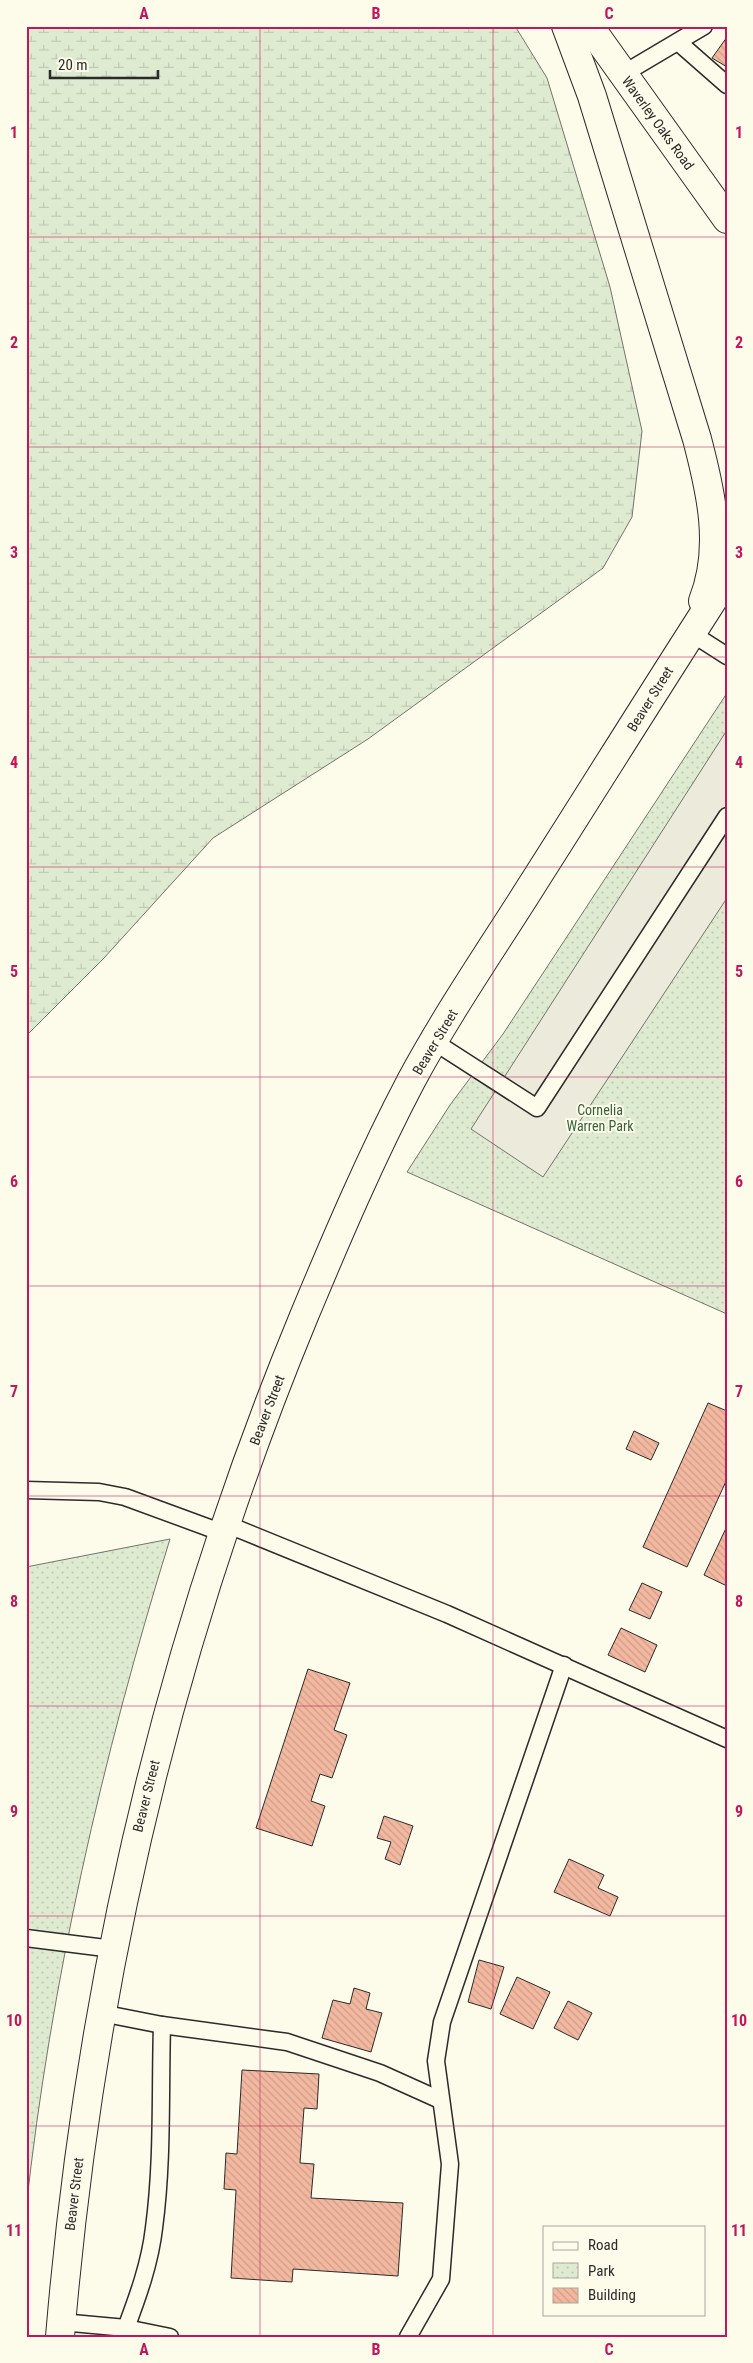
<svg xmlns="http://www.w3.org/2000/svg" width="753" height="2363" viewBox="0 0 753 2363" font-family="'Roboto Condensed',sans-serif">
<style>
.wetland{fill:url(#wetland-marsh);stroke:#74746e}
.park{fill:url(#park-dots);stroke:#74746e}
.parking{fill:#eceadb;stroke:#74746e}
.building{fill:url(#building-back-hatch);stroke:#2b2b2b}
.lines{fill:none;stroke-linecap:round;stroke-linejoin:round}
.lane-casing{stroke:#2b2b2b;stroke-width:19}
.secondary-casing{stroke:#2b2b2b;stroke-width:30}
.primary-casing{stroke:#2b2b2b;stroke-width:30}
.lane{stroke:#fdfbea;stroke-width:16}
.secondary{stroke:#fdfbea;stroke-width:28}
.primary{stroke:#fdfbea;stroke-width:28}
.grid{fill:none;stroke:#c2185b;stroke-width:1;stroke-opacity:0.55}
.labels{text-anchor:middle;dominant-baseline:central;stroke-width:4;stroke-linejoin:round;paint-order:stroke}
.street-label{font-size:14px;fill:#2b2b2b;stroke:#fdfbea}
.park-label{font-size:14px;fill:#34623c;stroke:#fdfbea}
.neatline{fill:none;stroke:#c2185b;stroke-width:2}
.grid-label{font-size:16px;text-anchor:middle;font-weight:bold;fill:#c2185b}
</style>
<defs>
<pattern id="wetland-marsh" width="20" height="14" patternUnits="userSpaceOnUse" patternTransform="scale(1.25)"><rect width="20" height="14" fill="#deebd1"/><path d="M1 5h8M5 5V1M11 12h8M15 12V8" fill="none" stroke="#bfcab4"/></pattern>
<pattern id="park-dots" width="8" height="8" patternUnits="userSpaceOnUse" patternTransform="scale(1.25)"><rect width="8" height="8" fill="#deebd1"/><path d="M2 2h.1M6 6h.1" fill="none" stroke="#bfcab4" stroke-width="1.8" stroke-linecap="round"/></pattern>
<pattern id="building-back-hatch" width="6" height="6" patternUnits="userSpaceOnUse" patternTransform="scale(1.25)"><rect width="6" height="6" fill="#f2b8a0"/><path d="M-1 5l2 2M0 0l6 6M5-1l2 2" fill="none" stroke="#d09e8a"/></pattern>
</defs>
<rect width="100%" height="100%" fill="#fdfbea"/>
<!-- wetland -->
<path class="wetland" d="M26,26H515L547,78L610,287L642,431L632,517L603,568L368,739L213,838L104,958L26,1036Z"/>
<!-- park -->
<g class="park">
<path d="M727,693V1314L407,1172L450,1105L503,1034Z"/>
<path d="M170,1539C102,1758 51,1981 26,2209V1567Z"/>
</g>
<!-- parking -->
<path class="parking" d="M727,730V898L543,1177L471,1129Z"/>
<!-- building -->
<g class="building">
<path d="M727,37V67L712,58Z"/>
<path d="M708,1403L727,1411V1479L687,1567L643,1547Z"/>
<path d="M634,1431L659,1443L651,1460L626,1449Z"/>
<path d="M727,1526V1586L704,1575Z"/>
<path d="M642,1583L662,1592L650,1619L629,1610Z"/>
<path d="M621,1628L657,1645L645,1672L608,1655Z"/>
<path d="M308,1669L350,1683L334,1730L347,1735L332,1778L320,1774L311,1801L325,1806L312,1846L256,1828Z"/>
<path d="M384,1816L413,1826L400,1865L385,1859L391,1842L377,1838Z"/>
<path d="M569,1859L604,1875L598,1888L618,1897L610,1916L554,1892Z"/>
<path d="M479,1960L504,1967L491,2009L468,2002Z"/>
<path d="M517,1977L550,1992L533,2029L500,2014Z"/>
<path d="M354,1988L370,1993L366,2009L382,2013L371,2052L322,2038L333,2000L350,2004Z"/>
<path d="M568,2001L592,2013L578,2040L554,2028Z"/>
<path d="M242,2070L319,2074L317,2109L304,2108L300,2163L314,2164L311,2198L403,2203L398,2276L293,2269L292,2282L231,2278L236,2190L224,2189L226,2153L237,2154Z"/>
</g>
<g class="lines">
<defs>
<g id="lane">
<path d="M678,42L727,85"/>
<path d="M623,74L704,26"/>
<path d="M691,633L727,656"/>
<path d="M433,1041L537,1108L727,816"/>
<path d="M26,1490L99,1492L125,1497L223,1533"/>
<path d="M226,1524L447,1614L727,1739"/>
<path d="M26,1938L113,1949"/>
<path d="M101,2013L162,2025L287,2042L380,2073L440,2100"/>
<path d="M61,2322L126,2328L170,2337"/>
<path d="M126,2328C138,2296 150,2263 154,2228C163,2161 160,2093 162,2025"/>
<path d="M408,2337L441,2279L450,2164L436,2061L442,2022L564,1665"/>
</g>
<g id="secondary">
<path d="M566,26L592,96L697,439C711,492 724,548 703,601"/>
<path d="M60,2337C89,1986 169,1642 304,1316C337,1237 371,1157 411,1081C447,1014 491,950 532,885C597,783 661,680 727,578"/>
</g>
<path id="primary" d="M589,26L727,219"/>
</defs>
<!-- lane casing -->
<use href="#lane" class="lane-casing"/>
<!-- secondary casing -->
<use href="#secondary" class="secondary-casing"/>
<!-- primary casing -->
<use href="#primary" class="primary-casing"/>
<!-- lane -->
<use href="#lane" class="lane"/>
<!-- secondary -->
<use href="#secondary" class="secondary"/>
<!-- primary -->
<use href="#primary" class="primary"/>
</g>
<!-- grid -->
<path class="grid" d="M260,26V2337M493,26V2337M26,237H727M26,447H727M26,657H727M26,867H727M26,1077H727M26,1286H727M26,1496H727M26,1706H727M26,1916H727M26,2126H727"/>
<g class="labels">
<!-- street labels -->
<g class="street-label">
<text transform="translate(658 123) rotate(54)">Waverley Oaks Road</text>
<text transform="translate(650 699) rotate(-58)">Beaver Street</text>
<text transform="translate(435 1042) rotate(-59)">Beaver Street</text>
<text transform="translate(267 1410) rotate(-69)">Beaver Street</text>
<text transform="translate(146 1796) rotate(-76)">Beaver Street</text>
<text transform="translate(74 2194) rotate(-83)">Beaver Street</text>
</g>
<!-- park labels -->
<g class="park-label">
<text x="600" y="1110">Cornelia<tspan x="600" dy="16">Warren Park</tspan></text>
</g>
</g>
<!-- border -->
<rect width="753" height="2363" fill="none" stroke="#fdfbea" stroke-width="55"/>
<!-- legend -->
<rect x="543" y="2226" width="162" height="90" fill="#fdfbea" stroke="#a9a89e"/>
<rect x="553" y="2242" width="25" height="8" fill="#fdfbea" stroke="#a9a89e"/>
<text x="588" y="2250" font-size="15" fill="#2b2b2b">Road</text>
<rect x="553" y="2263" width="25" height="15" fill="url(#park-dots)" stroke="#a9a89e"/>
<text x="588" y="2276" font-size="15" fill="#2b2b2b">Park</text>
<rect x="553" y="2288" width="25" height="15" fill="url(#building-back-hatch)" stroke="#a9a89e"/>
<text x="588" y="2300" font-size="15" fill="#2b2b2b">Building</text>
<!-- scale -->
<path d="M50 70v8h108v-8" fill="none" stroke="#2b2b2b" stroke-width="2.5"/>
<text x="58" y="70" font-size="15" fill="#2b2b2b" stroke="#fdfbea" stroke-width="4" paint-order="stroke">20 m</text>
<rect x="28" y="28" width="698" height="2308" class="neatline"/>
<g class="grid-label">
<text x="144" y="19">A</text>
<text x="376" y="19">B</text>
<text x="609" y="19">C</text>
<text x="14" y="138">1</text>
<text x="739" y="138">1</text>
<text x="14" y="348">2</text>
<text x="739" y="348">2</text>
<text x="14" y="558">3</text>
<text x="739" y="558">3</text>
<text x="14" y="768">4</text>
<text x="739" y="768">4</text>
<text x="14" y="977">5</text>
<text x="739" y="977">5</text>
<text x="14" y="1187">6</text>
<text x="739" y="1187">6</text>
<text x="14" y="1397">7</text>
<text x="739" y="1397">7</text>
<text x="14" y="1607">8</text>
<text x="739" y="1607">8</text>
<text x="14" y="1817">9</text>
<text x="739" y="1817">9</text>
<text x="14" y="2026">10</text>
<text x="739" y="2026">10</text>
<text x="14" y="2236">11</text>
<text x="739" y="2236">11</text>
<text x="144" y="2355">A</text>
<text x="376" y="2355">B</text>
<text x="609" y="2355">C</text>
</g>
</svg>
